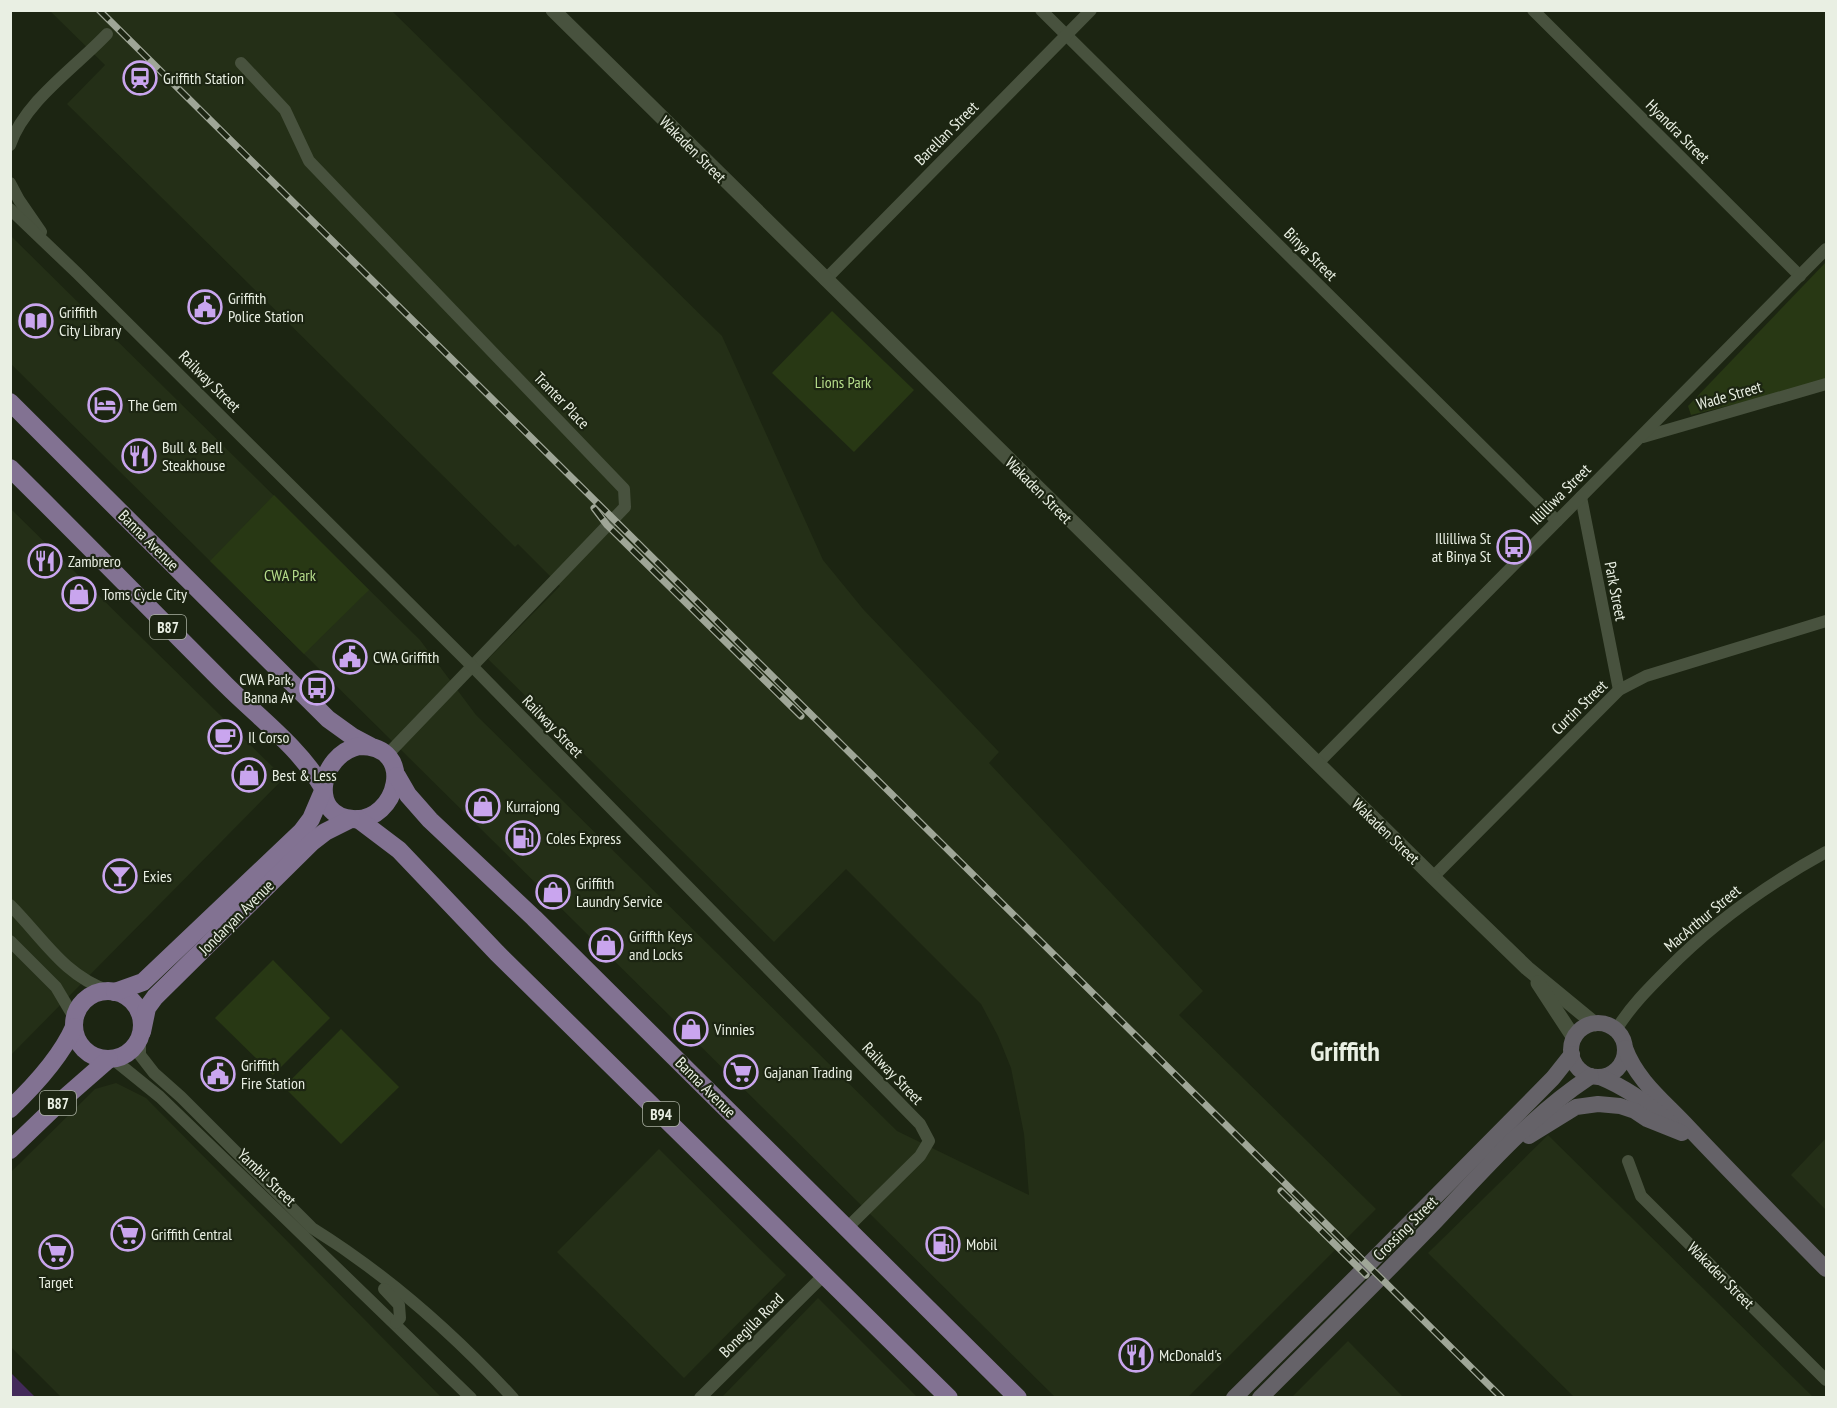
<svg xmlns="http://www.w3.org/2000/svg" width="1837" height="1408" viewBox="0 0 1837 1408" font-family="'PT Sans Narrow',sans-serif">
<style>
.built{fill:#242f17}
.green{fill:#283814}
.water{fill:#432a5a}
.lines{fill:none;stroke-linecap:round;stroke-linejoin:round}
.minor{stroke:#48523e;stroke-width:12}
.tertiary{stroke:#48523e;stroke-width:15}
.secondary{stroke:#656268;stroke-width:16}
.primary{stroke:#827292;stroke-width:18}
.rail-casing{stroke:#9fa697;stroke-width:7}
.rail{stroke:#1c2512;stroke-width:4.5;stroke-dasharray:14;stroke-linecap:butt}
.labels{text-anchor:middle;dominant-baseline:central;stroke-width:4.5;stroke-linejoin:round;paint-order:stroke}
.shield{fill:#1c2512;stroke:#acb2a4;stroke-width:1.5}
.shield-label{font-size:15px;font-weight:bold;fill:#e9efe3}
.poi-label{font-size:16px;fill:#e9efe3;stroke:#1c2512;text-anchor:start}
.street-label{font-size:16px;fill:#e9efe3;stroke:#1c2512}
.park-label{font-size:16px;fill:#b6dd8b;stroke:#1c2512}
.town-label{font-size:28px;font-weight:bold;fill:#e9efe3;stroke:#1c2512}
</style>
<rect width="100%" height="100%" fill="#1c2512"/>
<!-- built -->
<g class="built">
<path d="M50,11H392L722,336L823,560L863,609L999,752L989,763L1203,991L1179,1015L1376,1209L1188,1397H1055L11,364L10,235L420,640L476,715L897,1131L1029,1195L1024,1134L1011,1068L998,1036L981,1004L846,869L774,942L488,659L560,586L518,544L515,547L67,104L105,65Z"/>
<path d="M10,508L284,778L11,1055H10Z"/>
<path d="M116,1083L146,1098L441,1397H61L11,1347V1172L95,1089Z"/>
<path d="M1548,1135L1813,1397H1574L1428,1253Z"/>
<path d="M1826,1138V1210L1791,1175Z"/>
<path d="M659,1149L786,1275L684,1378L557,1252Z"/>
<path d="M818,1298L917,1397H722Z"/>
<path d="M1348,1341L1403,1397H1292Z"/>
</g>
<!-- green -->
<g class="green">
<path d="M1826,262V382L1691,415L1688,406Z"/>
<path d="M832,311L914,390L854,452L772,373Z"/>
<path d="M274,495L369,590L304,654L210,561Z"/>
<path d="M273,960L330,1018L273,1075L215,1018Z"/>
<path d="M341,1029L399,1087L341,1144L284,1087Z"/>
</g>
<!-- water -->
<path class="water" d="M11,1373L35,1397H11Z"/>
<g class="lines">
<!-- minor -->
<g class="minor">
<path d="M1041,10L1557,521"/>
<path d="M1533,10L1800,276"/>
<path d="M241,63L285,110L309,161L624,489L625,507L387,755"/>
<path d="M10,145C25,101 76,67 107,34"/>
<path d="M10,183L19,200L41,232"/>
<path d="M10,209L77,273L472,666L920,1124L929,1141L920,1156L848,1227"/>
<path d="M825,280L1091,10"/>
<path d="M1643,437L1826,384"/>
<path d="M1581,497L1619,690"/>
<path d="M1318,763L1826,249"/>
<path d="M1433,877L1619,690L1646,676L1826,621"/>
<path d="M10,905C43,938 63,975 109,991"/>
<path d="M10,941L56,987L75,1019"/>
<path d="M1616,1030C1630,1007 1648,989 1667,970C1714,922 1768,884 1826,852"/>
<path d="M140,1038V1055L154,1073L181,1097L312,1228C386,1274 453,1333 513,1398"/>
<path d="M113,1059L160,1097L471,1398"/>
<path d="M1628,1161L1641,1196L1826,1380"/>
<path d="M384,1289L399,1305L400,1318L396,1323"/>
<path d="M700,1398L824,1275"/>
</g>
<!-- tertiary -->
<g class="tertiary">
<path d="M553,10L1433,877L1527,968L1595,1024"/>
<path d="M1538,983L1574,1038"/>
</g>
<!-- secondary -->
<g class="secondary">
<circle cx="1598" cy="1050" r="27"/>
<path d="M1625,1048C1637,1081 1665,1102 1688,1127C1733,1175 1780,1222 1826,1269"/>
<path d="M1600,1077C1627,1088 1649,1104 1671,1123"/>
<path d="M1529,1136L1576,1107L1598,1104L1620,1106L1635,1111L1647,1119L1682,1133"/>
<path d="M1234,1398L1362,1271L1553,1078L1572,1054"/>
<path d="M1260,1398C1317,1341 1375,1284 1431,1226C1481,1173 1530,1116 1591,1076"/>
</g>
<!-- primary -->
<g class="primary">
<path d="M10,402L328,719L353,737L370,746"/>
<path d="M10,468C83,540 154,613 226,685C259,718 299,747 323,788"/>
<path d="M359,746C418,745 397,823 353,819C308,816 319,755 359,746Z"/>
<path d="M397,776L408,795L430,820L534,918L1018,1398"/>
<path d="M358,819L399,850L497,953L949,1398"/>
<circle cx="108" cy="1025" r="34"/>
<path d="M115,992L143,982L302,831L311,819L323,791"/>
<path d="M142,1032L147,1008L155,997L312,842L325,832L351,819"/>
<path d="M10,1109C34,1086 61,1057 74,1027"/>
<path d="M10,1150L61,1101L109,1059"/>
</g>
<defs>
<g id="rail">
<path d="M99,10L1502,1398"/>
<path d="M594,508L607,525L801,716"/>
<path d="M1281,1191L1366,1275"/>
</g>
</defs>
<!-- rail casing -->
<use href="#rail" class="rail-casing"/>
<!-- rail -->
<use href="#rail" class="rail"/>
</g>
<!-- icons -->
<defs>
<symbol id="station-ring" viewBox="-11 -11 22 22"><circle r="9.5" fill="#1c2512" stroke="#c9a5ee" stroke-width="1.5"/><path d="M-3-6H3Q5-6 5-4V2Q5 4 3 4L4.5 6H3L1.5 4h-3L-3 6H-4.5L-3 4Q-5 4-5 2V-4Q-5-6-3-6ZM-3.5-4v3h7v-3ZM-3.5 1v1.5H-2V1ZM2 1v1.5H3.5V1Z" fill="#c9a5ee"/></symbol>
<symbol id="civic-ring" viewBox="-11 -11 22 22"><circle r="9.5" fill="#1c2512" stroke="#c9a5ee" stroke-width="1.5"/><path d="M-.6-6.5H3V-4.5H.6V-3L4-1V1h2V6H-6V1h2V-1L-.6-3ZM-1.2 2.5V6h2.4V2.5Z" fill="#c9a5ee"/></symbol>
<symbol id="library-ring" viewBox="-11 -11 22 22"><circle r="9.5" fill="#1c2512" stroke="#c9a5ee" stroke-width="1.5"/><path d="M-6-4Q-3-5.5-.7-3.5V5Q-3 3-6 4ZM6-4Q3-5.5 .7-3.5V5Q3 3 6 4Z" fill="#c9a5ee"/></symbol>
<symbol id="hotel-ring" viewBox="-11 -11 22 22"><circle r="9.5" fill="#1c2512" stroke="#c9a5ee" stroke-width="1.5"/><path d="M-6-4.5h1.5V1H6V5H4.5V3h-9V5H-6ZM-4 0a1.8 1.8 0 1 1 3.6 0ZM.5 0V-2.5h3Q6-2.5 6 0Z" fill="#c9a5ee"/></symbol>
<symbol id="restaurant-ring" viewBox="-11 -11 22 22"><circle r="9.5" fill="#1c2512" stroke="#c9a5ee" stroke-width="1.5"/><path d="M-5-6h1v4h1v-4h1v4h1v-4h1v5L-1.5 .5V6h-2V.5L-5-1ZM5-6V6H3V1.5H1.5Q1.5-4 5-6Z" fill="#c9a5ee"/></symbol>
<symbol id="bus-ring" viewBox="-11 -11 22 22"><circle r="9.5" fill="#1c2512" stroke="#c9a5ee" stroke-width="1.5"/><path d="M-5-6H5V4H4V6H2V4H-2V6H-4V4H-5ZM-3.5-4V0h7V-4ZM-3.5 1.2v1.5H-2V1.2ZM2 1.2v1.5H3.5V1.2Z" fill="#c9a5ee"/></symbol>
<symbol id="shop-ring" viewBox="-11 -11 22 22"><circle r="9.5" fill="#1c2512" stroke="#c9a5ee" stroke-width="1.5"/><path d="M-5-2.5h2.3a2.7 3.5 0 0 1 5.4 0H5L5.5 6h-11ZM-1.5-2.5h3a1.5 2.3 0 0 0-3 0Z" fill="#c9a5ee"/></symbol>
<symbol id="cafe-ring" viewBox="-11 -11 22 22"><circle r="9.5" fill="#1c2512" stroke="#c9a5ee" stroke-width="1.5"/><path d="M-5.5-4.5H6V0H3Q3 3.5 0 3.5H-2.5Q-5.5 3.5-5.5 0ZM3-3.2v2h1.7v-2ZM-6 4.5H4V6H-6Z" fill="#c9a5ee"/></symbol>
<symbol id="fuel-ring" viewBox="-11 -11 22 22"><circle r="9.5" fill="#1c2512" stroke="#c9a5ee" stroke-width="1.5"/><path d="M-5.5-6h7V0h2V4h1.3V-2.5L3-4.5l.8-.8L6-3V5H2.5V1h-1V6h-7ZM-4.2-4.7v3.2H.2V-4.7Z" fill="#c9a5ee"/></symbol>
<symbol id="bar-ring" viewBox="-11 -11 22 22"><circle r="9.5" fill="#1c2512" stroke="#c9a5ee" stroke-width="1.5"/><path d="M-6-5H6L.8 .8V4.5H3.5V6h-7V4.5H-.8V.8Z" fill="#c9a5ee"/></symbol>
<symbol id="supermarket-ring" viewBox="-11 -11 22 22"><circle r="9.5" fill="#1c2512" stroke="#c9a5ee" stroke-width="1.5"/><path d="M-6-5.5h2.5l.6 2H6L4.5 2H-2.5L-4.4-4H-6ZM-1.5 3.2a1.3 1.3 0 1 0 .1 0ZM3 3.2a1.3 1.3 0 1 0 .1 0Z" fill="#c9a5ee"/></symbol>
</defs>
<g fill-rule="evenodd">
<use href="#station-ring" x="121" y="59" width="38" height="38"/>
<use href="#civic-ring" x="186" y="288" width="38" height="38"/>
<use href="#library-ring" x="17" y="302" width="38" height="38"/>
<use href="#hotel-ring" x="86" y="386" width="38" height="38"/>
<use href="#restaurant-ring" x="120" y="437" width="38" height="38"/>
<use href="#bus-ring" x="1495" y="528" width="38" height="38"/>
<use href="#restaurant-ring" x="26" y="542" width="38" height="38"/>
<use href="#shop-ring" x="60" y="575" width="38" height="38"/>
<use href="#civic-ring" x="331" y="638" width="38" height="38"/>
<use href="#bus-ring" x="298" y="669" width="38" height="38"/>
<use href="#cafe-ring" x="206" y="718" width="38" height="38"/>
<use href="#shop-ring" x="230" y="756" width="38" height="38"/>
<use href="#shop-ring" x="464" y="787" width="38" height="38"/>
<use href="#fuel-ring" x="504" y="819" width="38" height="38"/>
<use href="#bar-ring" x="101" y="857" width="38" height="38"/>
<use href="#shop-ring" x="534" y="873" width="38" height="38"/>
<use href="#shop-ring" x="587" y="926" width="38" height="38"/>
<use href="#shop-ring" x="672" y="1010" width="38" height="38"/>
<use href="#supermarket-ring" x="722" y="1053" width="38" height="38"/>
<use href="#civic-ring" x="199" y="1055" width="38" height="38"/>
<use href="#supermarket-ring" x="109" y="1215" width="38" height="38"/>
<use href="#fuel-ring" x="924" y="1225" width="38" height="38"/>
<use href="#supermarket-ring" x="37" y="1233" width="38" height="38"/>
<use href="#restaurant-ring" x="1117" y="1336" width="38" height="38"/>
</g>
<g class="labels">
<!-- shield labels -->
<g class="shield">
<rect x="150" y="615" width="36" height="24" rx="4.5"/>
<rect x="40" y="1091" width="36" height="24" rx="4.5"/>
<rect x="643" y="1102" width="36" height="24" rx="4.5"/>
</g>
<g class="shield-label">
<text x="168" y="627">B87</text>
<text x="58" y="1103">B87</text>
<text x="661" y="1114">B94</text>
</g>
<!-- poi labels -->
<g class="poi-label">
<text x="163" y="78">Griffith Station</text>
<text x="228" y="298">Griffith<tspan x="228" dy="18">Police Station</tspan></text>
<text x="59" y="312">Griffith<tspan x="59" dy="18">City Library</tspan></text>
<text x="128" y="405">The Gem</text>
<text x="162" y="447">Bull &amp; Bell<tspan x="162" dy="18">Steakhouse</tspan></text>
<text x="1491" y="538" text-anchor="end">Illilliwa St<tspan x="1491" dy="18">at Binya St</tspan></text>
<text x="68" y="561">Zambrero</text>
<text x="102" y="594">Toms Cycle City</text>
<text x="373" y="657">CWA Griffith</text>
<text x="294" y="679" text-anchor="end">CWA Park,<tspan x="294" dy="18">Banna Av</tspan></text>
<text x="248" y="737">Il Corso</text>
<text x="272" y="775">Best &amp; Less</text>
<text x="506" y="806">Kurrajong</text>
<text x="546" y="838">Coles Express</text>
<text x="143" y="876">Exies</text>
<text x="576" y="883">Griffith<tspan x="576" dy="18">Laundry Service</tspan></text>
<text x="629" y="936">Griffth Keys<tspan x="629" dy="18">and Locks</tspan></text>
<text x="714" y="1029">Vinnies</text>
<text x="241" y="1065">Griffith<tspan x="241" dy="18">Fire Station</tspan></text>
<text x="764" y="1072">Gajanan Trading</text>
<text x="151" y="1234">Griffith Central</text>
<text x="966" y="1244">Mobil</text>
<text x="56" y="1282" text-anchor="middle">Target</text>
<text x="1159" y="1355">McDonald's</text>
</g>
<!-- street labels -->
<g class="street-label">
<text transform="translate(1678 131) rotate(45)">Hyandra Street</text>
<text transform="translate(946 133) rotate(-45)">Barellan Street</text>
<text transform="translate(693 149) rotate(45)">Wakaden Street</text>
<text transform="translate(1311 254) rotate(45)">Binya Street</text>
<text transform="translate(210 381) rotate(45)">Railway Street</text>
<text transform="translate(1729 395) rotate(-16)">Wade Street</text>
<text transform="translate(562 400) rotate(46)">Tranter Place</text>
<text transform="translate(1039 490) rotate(45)">Wakaden Street</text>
<text transform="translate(1560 494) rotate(-45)">Illilliwa Street</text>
<text transform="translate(149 540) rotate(45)">Banna Avenue</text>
<text transform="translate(1616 591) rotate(79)">Park Street</text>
<text transform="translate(1579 707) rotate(-44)">Curtin Street</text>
<text transform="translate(553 726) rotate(46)">Railway Street</text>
<text transform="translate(1386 831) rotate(44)">Wakaden Street</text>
<text transform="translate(236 917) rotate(-45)">Jondaryan Avenue</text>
<text transform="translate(1702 918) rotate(-40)">MacArthur Street</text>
<text transform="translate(893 1073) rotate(46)">Railway Street</text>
<text transform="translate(706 1087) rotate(45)">Banna Avenue</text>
<text transform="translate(267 1177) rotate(44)">Yambil Street</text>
<text transform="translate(1405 1228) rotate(-45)">Crossing Street</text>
<text transform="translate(1721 1275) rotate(45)">Wakaden Street</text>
<text transform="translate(751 1325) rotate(-45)">Bonegilla Road</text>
</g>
<!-- park labels -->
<g class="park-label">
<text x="843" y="382">Lions Park</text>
<text x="290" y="575">CWA Park</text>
</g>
<!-- town labels -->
<g class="town-label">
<text x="1345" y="1050">Griffith</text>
</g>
</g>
<!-- border -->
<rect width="1837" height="1408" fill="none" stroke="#e9efe3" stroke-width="24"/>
</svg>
